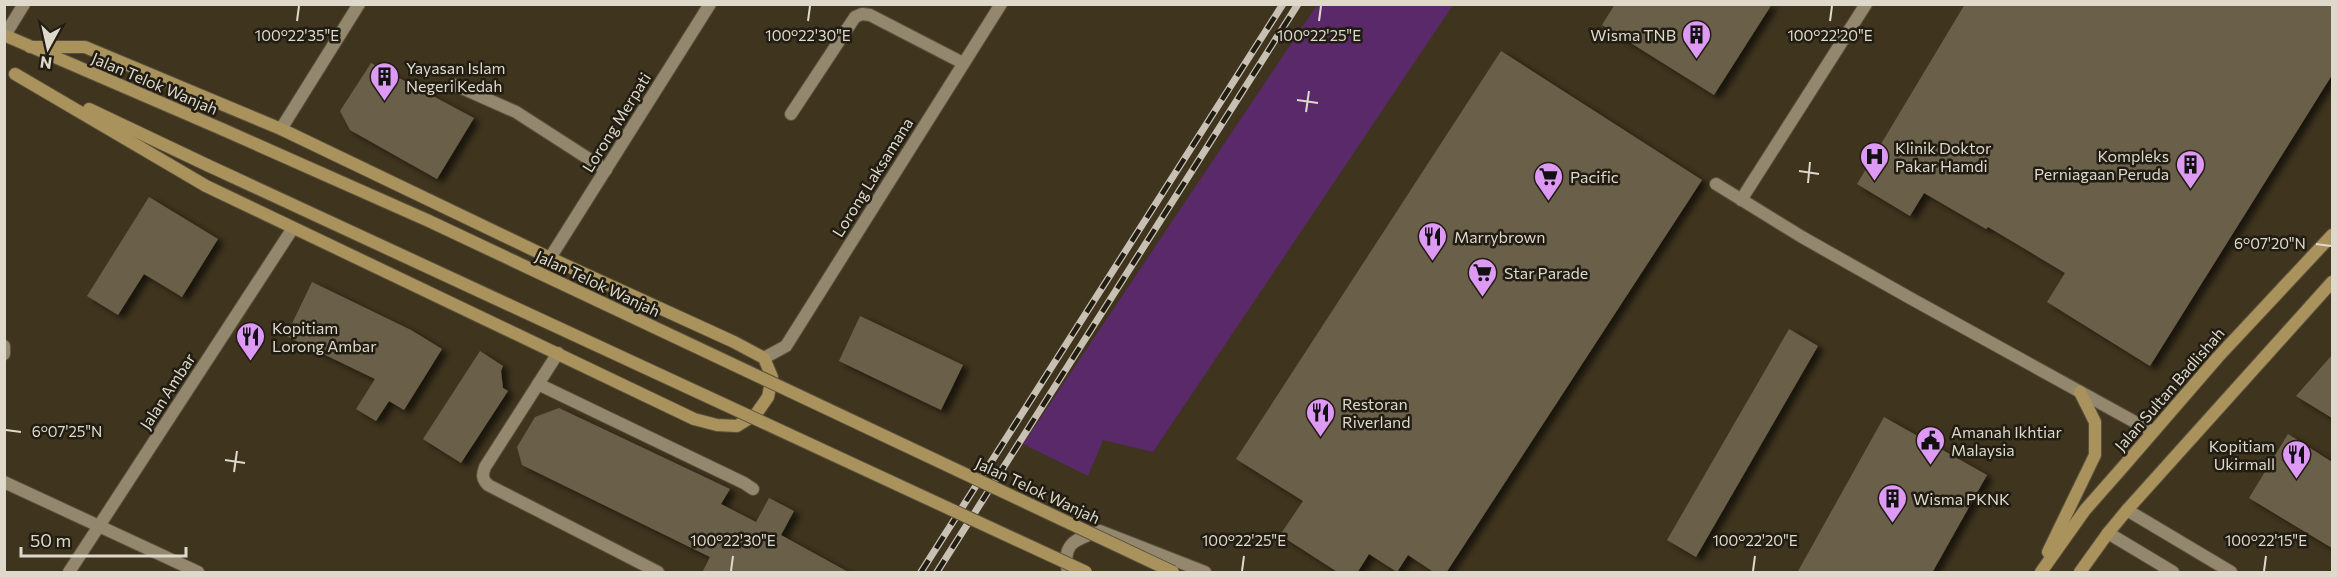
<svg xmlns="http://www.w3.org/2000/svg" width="2337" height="577" viewBox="0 0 2337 577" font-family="Commissioner,sans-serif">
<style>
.green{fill:#592969}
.building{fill:#6b6048;filter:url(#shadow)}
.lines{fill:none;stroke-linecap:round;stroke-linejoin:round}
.minor-casing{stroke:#5a513d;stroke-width:14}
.tertiary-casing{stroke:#5a513d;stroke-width:14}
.secondary-casing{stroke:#5a513d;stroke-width:14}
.minor{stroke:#93876e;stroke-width:12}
.tertiary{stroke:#93876e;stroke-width:12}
.secondary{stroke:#a9925c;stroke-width:12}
.rail-casing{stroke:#c8c1b3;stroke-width:7}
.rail{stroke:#211d13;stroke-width:4.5;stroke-dasharray:14;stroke-linecap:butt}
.secondary-bridge-casing{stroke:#5a513d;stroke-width:14;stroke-linecap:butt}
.secondary-bridge{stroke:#a9925c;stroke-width:12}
.ticks{fill:none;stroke:#dfd9cc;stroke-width:2}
.labels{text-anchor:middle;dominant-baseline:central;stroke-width:5;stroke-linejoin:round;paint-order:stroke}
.poi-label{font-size:16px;fill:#dfd9cc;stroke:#211d13;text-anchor:start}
.street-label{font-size:16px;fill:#dfd9cc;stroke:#211d13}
.ticks-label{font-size:15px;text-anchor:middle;fill:#dfd9cc;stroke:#211d13;stroke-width:5;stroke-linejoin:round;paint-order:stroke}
</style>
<defs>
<filter id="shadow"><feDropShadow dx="6" dy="4" stdDeviation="3" flood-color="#0009"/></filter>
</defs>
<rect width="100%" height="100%" fill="#3f341e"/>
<!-- green -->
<path class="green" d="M1317,5H1453L1153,452L1103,440L1088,476L1023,444Z"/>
<!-- building -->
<g class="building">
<path d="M1615,4H1772L1714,95L1602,25Z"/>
<path d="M1965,4H2332V75L2150,366L2047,302L2065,273L1988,227L1986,229L1924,193L1910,216L1857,184Z"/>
<path d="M1501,51L1702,180L1446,573H1435L1408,555L1397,572L1369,554L1357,573H1339L1280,535L1303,501L1236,459Z"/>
<path d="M371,63L474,118L437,179L350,130L340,111Z"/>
<path d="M149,197L218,239L182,297L144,274L118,315L87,296Z"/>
<path d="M312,282L411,330L442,349L404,410L389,401L376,421L356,409L375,379L286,336Z"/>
<path d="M860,316L963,365L941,410L839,361Z"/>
<path d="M1789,329L1818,346L1696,557L1667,540Z"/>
<path d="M480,351L503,366L501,371L503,388L508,391L461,463L423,439Z"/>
<path d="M2332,355V418L2296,396Z"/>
<path d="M559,408L730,489L721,504L756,522L769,498L794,511L781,535L850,573H702L710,557L522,465L517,447L535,417Z"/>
<path d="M1884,417L1987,475L1932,573H1797Z"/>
<path d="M2288,434L2332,462V548L2249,498Z"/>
</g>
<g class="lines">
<defs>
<g id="minor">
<path d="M5,35L24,4"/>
<path d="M455,85L516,112L606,170"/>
<path d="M791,114L855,17L862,14L870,15L963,63"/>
<path d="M281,129L359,4"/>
<path d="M1716,184L1802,237L1910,298L2153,432"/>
<path d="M1741,200L1866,4"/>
<path d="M4,346V354"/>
<path d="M558,353L485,467C482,475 482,479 488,485L658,572"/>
<path d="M764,358L786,346L1001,4"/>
<path d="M538,384L744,483L753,489"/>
<path d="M4,482L198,572"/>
<path d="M2127,510L2231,572"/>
<path d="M2108,533L2173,572"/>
<path d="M69,572L293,228"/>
<path d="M1068,572C1061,543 1076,539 1100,531L1205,572"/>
</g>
<path id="tertiary" d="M550,258L710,4"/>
<g id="secondary">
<path d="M4,35L224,130"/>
<path d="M15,74L206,186L694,419L717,425L737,426L756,414L768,397L772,377L764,358L734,342L550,258L281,129L85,47H30"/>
<path d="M89,109L207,165"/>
<path d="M2048,552L2095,455V422L2080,392"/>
<path d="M2041,572L2085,510L2122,468L2218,357L2332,235"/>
<path d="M2080,572L2108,533L2127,510L2332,282"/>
</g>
</defs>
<!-- minor casing -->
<use href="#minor" class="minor-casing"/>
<!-- tertiary casing -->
<use href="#tertiary" class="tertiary-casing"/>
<!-- secondary casing -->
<use href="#secondary" class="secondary-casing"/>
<!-- minor -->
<use href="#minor" class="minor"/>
<!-- tertiary -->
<use href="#tertiary" class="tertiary"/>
<!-- secondary -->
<use href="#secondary" class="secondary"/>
<defs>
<g id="rail">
<path d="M921,572L1283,4"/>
<path d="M937,572L1298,4"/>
</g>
</defs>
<!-- rail casing -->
<use href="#rail" class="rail-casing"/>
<!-- rail -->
<use href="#rail" class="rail"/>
<defs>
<g id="secondary-bridge">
<path d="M224,130L429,221L1173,572"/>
<path d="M207,165L1086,572"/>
</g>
</defs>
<!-- secondary-bridge casing -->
<use href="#secondary-bridge" class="secondary-bridge-casing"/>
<!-- secondary-bridge -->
<use href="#secondary-bridge" class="secondary-bridge"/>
</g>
<!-- ticks -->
<path class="ticks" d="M297,21L299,6M808,21L810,6M1319,21L1321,6M1830,21L1832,6M1297,100L1318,103M1306,112L1309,91M1799,171L1819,174M1808,183L1810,162M2316,244L2331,246M6,430L21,432M225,460L245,463M234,472L237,451M731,571L733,556M1242,571L1244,556M1753,571L1755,556M2264,571L2266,556"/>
<!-- icons -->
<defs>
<symbol id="building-pin" viewBox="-11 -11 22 30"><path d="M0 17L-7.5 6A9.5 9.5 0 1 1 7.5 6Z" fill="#dd99f3" stroke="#211d13"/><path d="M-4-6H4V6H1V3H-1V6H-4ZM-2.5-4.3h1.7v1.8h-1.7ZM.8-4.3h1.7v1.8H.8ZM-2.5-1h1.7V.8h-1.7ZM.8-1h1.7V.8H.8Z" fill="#111"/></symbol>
<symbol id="hospital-pin" viewBox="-11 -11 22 30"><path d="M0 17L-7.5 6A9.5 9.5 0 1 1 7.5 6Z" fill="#dd99f3" stroke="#211d13"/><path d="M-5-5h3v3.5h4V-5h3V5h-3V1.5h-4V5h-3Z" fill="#111"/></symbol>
<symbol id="supermarket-pin" viewBox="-11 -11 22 30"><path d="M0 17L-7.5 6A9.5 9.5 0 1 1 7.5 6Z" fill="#dd99f3" stroke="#211d13"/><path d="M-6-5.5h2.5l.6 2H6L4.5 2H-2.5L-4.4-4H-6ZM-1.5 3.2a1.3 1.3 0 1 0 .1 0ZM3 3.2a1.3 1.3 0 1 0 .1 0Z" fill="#111"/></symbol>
<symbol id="restaurant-pin" viewBox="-11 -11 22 30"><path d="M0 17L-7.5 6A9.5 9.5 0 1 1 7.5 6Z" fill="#dd99f3" stroke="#211d13"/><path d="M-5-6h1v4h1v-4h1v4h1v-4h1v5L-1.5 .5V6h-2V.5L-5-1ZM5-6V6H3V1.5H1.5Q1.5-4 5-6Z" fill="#111"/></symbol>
<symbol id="civic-pin" viewBox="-11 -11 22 30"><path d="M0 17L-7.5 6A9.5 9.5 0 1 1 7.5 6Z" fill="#dd99f3" stroke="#211d13"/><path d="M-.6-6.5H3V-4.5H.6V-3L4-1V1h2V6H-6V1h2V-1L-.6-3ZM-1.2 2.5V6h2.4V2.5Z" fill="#111"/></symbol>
</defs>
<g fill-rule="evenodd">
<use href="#building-pin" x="1680" y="18" width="33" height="45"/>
<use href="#building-pin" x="368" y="60" width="33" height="45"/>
<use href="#hospital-pin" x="1858" y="140" width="33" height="45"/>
<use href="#building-pin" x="2174" y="148" width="33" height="45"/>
<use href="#supermarket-pin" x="1532" y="160" width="33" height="45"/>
<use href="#restaurant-pin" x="1416" y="220" width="33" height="45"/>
<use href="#supermarket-pin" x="1466" y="256" width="33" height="45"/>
<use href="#restaurant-pin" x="234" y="320" width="33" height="45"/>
<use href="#restaurant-pin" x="1304" y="396" width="33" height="45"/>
<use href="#civic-pin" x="1914" y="424" width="33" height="45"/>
<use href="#restaurant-pin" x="2280" y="438" width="33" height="45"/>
<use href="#building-pin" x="1876" y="482" width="33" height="45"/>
</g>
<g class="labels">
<!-- poi labels -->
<g class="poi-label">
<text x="1676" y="34" text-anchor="end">Wisma TNB</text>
<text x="406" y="67">Yayasan Islam<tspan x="406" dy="18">Negeri Kedah</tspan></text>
<text x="1895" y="147">Klinik Doktor<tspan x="1895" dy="18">Pakar Hamdi</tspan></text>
<text x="2169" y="155" text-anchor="end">Kompleks<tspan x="2169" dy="18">Perniagaan Peruda</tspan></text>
<text x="1570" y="176">Pacific</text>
<text x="1454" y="236">Marrybrown</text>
<text x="1504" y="272">Star Parade</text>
<text x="272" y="327">Kopitiam<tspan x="272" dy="18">Lorong Ambar</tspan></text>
<text x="1342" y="403">Restoran<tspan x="1342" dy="18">Riverland</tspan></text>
<text x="1951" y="431">Amanah Ikhtiar<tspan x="1951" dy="18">Malaysia</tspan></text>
<text x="2275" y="445" text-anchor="end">Kopitiam<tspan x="2275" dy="18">Ukirmall</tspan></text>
<text x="1913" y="498">Wisma PKNK</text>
</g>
<!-- street labels -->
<g class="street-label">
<text transform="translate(155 83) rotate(23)">Jalan Telok Wanjah</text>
<text transform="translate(616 122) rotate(-58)">Lorong Merpati</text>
<text transform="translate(872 177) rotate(-58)">Lorong Laksamana</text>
<text transform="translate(598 283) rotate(25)">Jalan Telok Wanjah</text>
<text transform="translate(2169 389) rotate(-49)">Jalan Sultan Badlishah</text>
<text transform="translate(167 391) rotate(-57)">Jalan Ambar</text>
<text transform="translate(1038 490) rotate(25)">Jalan Telok Wanjah</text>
</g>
</g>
<g class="ticks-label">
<text x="297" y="41">100°22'35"E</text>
<text x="808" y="41">100°22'30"E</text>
<text x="1319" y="41">100°22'25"E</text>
<text x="1830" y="41">100°22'20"E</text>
<text x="2270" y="249">6°07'20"N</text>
<text x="67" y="437">6°07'25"N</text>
<text x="733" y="546">100°22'30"E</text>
<text x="1244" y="546">100°22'25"E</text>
<text x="1755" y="546">100°22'20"E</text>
<text x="2266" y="546">100°22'15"E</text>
</g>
<!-- border -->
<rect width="2337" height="577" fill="none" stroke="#dfd9cc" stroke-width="12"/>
<!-- north arrow -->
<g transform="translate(48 48) rotate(188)" stroke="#211d13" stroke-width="4.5" paint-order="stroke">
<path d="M0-4.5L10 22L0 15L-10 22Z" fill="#dfd9cc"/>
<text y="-9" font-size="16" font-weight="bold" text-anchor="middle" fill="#dfd9cc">N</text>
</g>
<!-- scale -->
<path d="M21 547v9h165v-9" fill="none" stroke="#dfd9cc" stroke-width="3"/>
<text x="30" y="547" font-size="18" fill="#dfd9cc" stroke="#211d13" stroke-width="4.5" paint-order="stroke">50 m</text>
</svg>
